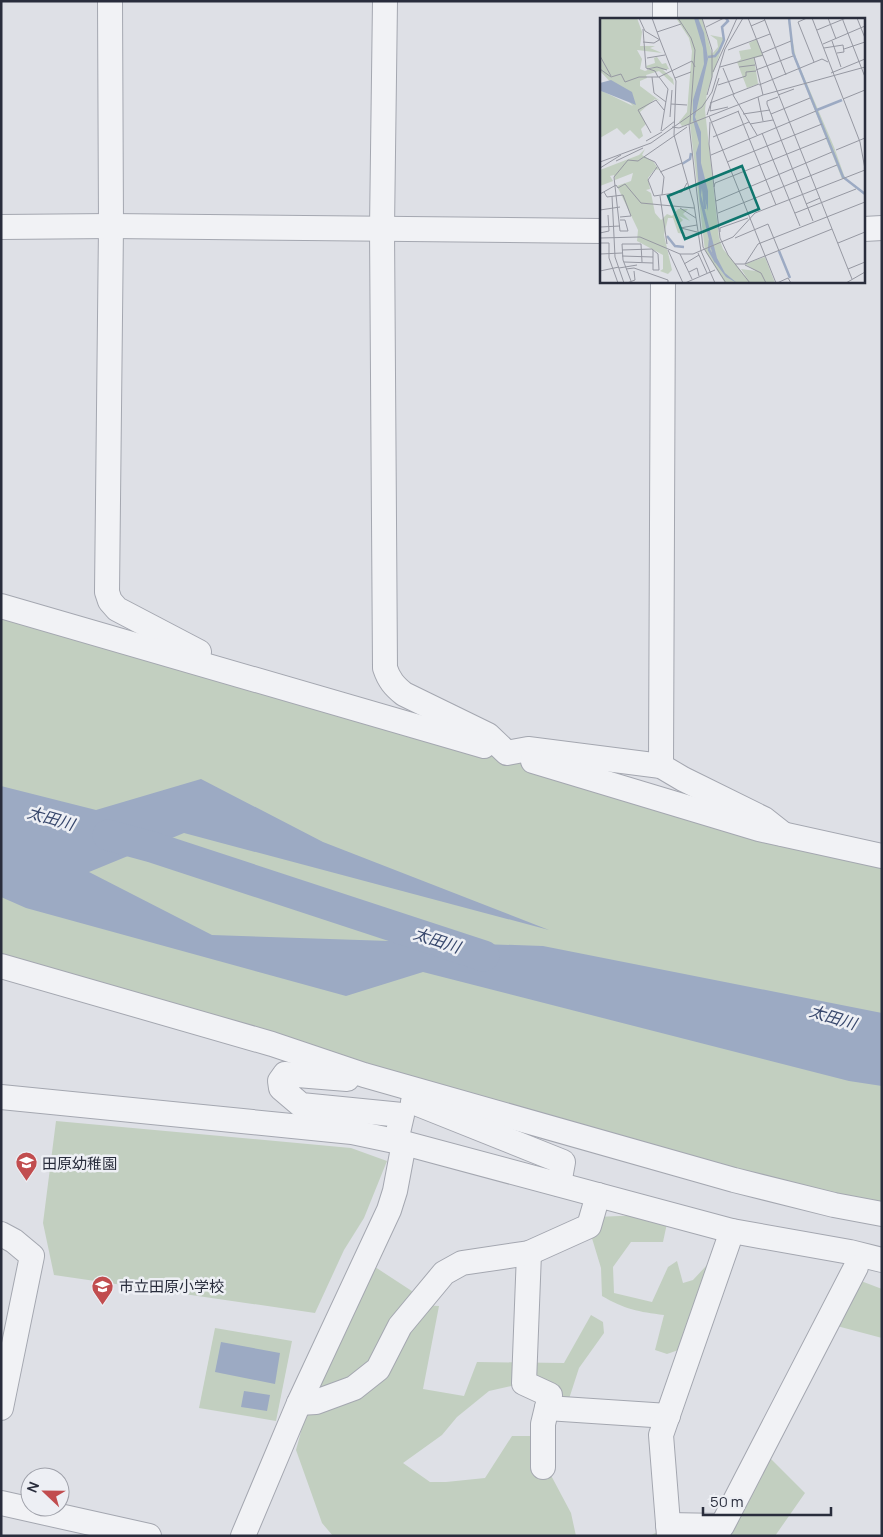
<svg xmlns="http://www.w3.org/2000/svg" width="883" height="1537" viewBox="0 0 883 1537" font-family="Manrope,'Noto Sans JP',sans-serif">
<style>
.green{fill:#c2cfc0}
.water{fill:#9caac3}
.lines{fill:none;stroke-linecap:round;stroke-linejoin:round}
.river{stroke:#9caac3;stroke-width:31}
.minor-casing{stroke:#a4a7b0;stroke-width:26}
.minor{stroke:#f1f2f5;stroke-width:24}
.labels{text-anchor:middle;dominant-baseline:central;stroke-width:5;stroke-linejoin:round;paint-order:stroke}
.poi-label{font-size:15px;fill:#292d3c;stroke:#edeff4;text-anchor:start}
.water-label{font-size:16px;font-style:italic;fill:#37476c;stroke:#edeff4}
.inset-river{fill:none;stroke:#9caac3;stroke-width:2.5}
.inset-road{fill:none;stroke:#9698a2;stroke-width:1}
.view{fill:#0f766e;fill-opacity:0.15;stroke:#0f766e;stroke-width:2.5}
.inset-edge{fill:none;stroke:#292d3c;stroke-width:2.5}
</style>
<rect width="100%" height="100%" fill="#dee0e6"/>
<!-- green -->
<g class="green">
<path d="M1,606L882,867V1212L1,966Z"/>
<path d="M56,1121L351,1148L387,1161L364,1218L344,1250L315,1313L54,1275L43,1223Z"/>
<path d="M669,1214L663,1242H631L613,1267L614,1293L652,1302L668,1267L677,1261L683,1283L693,1280L707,1265L718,1270L690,1346L667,1354L655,1350L664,1315C639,1312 624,1309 602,1296L601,1268L591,1235L595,1217Z"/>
<path d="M369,1263L424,1299L419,1305L439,1306L423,1389L464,1396L477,1362L564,1363L591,1315L603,1322L604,1333L579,1368L567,1405L524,1383L489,1391L457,1417L442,1435L403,1463L430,1482H446L485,1478L512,1436H543L546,1466L571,1513L576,1536H333L322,1523L296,1450L306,1413Z"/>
<path d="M861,1281L882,1289V1338L837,1326Z"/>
<path d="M215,1328L292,1341L276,1421L199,1408Z"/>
<path d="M768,1456L805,1493L775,1536H649L673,1525L722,1526Z"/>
</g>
<!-- water -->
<g class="water">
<path d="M201,779L323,842L549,930L184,833L89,872L212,935L543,946L882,1013V1086L849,1081L423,972L346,996L26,908L1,897V786L96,810Z"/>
<path d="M221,1342L280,1353L275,1384L215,1372Z"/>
<path d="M244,1391L270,1395L267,1411L241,1407Z"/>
</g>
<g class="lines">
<!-- river -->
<path class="river" d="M108,835L152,847L484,956"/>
<defs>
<g id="minor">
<path d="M110,1L111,226L107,592L110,601L117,609L199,652"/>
<path d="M385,1L382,228L385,668C389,680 394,686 404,694L488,735L507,753L528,749L661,766L683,779L764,819L783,834"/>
<path d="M665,19V1"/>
<path d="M1,227L111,226L602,231"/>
<path d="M864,229L882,228"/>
<path d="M1,606L484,746"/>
<path d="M533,761L759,829L882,856"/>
<path d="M661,766L663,281"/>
<path d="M1,966L272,1044L364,1075L734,1180L834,1205L882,1214"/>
<path d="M347,1079L285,1074L280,1081L281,1088L301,1105L402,1115L396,1141"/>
<path d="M1,1097L352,1132L404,1143L732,1231L850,1252L882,1260"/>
<path d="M413,1102L563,1162L559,1184"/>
<path d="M1,1234L14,1241L32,1256L1,1408"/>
<path d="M529,1253L524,1383L550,1395L543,1424V1467"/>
<path d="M299,1403L316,1402L354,1388L378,1369L400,1326L444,1273L462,1263L529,1253L589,1226L598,1195"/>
<path d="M547,1408L668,1416"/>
<path d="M1,1503L149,1536"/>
<path d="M668,1525L722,1526L856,1267"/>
<path d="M243,1536L299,1403L389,1210L395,1191L404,1143"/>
<path d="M669,1536L661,1435L732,1231"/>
</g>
</defs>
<!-- minor casing -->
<use href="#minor" class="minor-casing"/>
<!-- minor -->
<use href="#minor" class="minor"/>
</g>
<!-- icons -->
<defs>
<symbol id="school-pin" viewBox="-11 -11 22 30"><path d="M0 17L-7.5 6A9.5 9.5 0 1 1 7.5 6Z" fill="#c14d4f" stroke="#edeff4"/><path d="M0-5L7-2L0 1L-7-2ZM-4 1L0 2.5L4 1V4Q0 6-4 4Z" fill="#fff"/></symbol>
</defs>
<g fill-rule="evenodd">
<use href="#school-pin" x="14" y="1150" width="25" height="34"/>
<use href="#school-pin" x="90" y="1274" width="25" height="34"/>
</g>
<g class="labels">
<!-- poi labels -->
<g class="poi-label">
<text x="42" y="1163">田原幼稚園</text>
<text x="119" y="1286">市立田原小学校</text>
</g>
<!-- water labels -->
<g class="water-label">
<text transform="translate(51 818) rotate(16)">太田川</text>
<text transform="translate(437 940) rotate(18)">太田川</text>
<text transform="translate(833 1017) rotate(17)">太田川</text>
</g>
</g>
<!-- overview -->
<g transform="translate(600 18)">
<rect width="265" height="265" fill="#dee0e6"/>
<path d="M0,0H37L42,14L40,28H55L50,30L62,35L37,32L42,41L40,51L45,53L56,49L47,50L46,48L55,45L54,40L57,39L62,46L66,45L69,51L63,52L73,61L74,67L59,53L46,57L47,60L40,63V68L60,83L55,81L40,94L46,106L41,111L43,118L39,121L30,112L24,117L17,110L0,120V72L33,88L0,53ZM76,0H102L112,36L118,29L117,22L110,17L125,20L107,74L105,92L119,220L123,231L147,260L141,251L156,253L145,246L165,239L175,265H125L105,233L90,106L82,108L79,104L87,94L92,33L89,20ZM188,0L196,40L234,129L245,160L242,161L193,37ZM157,21L163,38L154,40L158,66L147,70L137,44L141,41L139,33L151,31L149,25ZM45,131L42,137L53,143L59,152L55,151L48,160L50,171L46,172L51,175L55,195L61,202L67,196L72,198L78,191H88L83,196L90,203L79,198L83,202L78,207L85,216L78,215L73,200H68L64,217L72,252L68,256L60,253L63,251V237L37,223L38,212L17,168L31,163L33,155L15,162L14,157L10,158L13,163L0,168V152L39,137Z" fill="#c2cfc0"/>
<path d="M94,0H98L104,15L108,41L95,99L101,114V145L108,173V193L102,170L101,177L117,240L125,255L137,265L126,259L114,243L100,184L96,135L99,125L93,102V82L104,46L103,30ZM11,62L32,74L36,87L1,73L0,65Z" fill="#9caac3"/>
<path class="inset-river" d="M189,0L193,35L243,159L265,176M108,39L115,38L119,33L124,22L122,9L128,3L126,0M217,92L242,82M82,146L90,141L91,135M103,168L105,191M67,218L75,228L84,229M110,222L109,232L116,244M179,233L190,260"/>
<path class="inset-road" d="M39,0L45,13L60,22L76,63L74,117L94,187L101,233L115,265M52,0L60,22M78,0L91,20L95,32L90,105M102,0L112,32V59L107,77M148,0L252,261M164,0L186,57M207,0L198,4L214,44M212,0L260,124L265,151M228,0L236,21M242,0L265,59M257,0L265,20M151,8L165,2M106,9L124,0M43,11L46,50L55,53L58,59M217,12L246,0M57,14L81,6M232,23L241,49M43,24L54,25L59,22M223,26L265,8M224,30L243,27L244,34L237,35M244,31L265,24M128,32L170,16M162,35L191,23M0,38L11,58M154,39L163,77M47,40L65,37M120,49L163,37M139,49L155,47M123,50L134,77M0,51L11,59L21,56L25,64L39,59H59L92,43L95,49M47,51L57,49L67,52M156,52L193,38M113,54L137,0M231,55L265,41M52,59L54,75L66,84M59,59L68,71L61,113M75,60L91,54M118,67L146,58V54L156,53M159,67L222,41L228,44M133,77L157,117M178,77L194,71M158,79L163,103M178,79L167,83V86L213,203M243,81L265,72M110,85L159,66M111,85L110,93L128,89M71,86L87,87M138,93L176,187M143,96L170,92M171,96L210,80M107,97L119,60M109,98L176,265M70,99L72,72M110,104L109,126L120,220L128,237L150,265M112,104L139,93M89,106L103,229L126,265M150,106L173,102M72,109L79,110L163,77L265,49M62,113L75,103M51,115L38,92L56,82L64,92M162,115L200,208M113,119L149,104M46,123L62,114M236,132L265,120M111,137L216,93M44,139L55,144L64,159L62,177M16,143L43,130M0,144L51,125L102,89L112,74L125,31L143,0M127,144L222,106M57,149L48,162L54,178L82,174L87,165M0,150L21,137M60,154L82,145M114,169L115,165L227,120M4,174L7,179L23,177L31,198L20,199M0,176L16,167L18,170L25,166L41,185L94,190M12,178L15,239L24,265M60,178L67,226M116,183L232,134M206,186L220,180M80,190L96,200M0,192L20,189M118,195L237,147M195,195L256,171M20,202H25L28,213H20L14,159L28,142L38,143L87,109M0,209L20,208M80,210L97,207M81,210L97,214M120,214V210L148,200M0,215L9,213L8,197M0,220L40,219L80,236H93L133,219L155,195L265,152M135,220L168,206L179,233M0,225H9V240L18,265M238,225L265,214M22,232L52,231L58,236L59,252H53V232M68,232L83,265M98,235L107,255M0,236L22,235M80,236L92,261M22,238L53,239M24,244L53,245M84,246L99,237M135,246H145L232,211M145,246L158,226L265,184M145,247L161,255L166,265M19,250L37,247M26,251L34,250L68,262V265M248,251L265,244M0,253L19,249M89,254L97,250L99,258M31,263L23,242L22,226H41L42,244M27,265L35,262L34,253M85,265L115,252M177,265L188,260L191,265M246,265L265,254"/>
<path class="view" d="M142,148L159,191L85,221L68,178Z"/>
<rect width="265" height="265" class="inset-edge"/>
</g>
<!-- border -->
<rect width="883" height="1537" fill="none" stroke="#292d3c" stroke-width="5"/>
<!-- north arrow -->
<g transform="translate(45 1492) rotate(292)"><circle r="24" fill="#edeff4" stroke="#9fa1aa"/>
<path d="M0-4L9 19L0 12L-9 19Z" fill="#c14d4f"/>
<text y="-8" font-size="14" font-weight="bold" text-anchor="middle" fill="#292d3c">N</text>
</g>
<!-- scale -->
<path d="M703 1507v8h128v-8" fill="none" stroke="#292d3c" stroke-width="2.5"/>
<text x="710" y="1507" font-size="15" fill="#292d3c" stroke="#edeff4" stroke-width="4" paint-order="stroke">50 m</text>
</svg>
